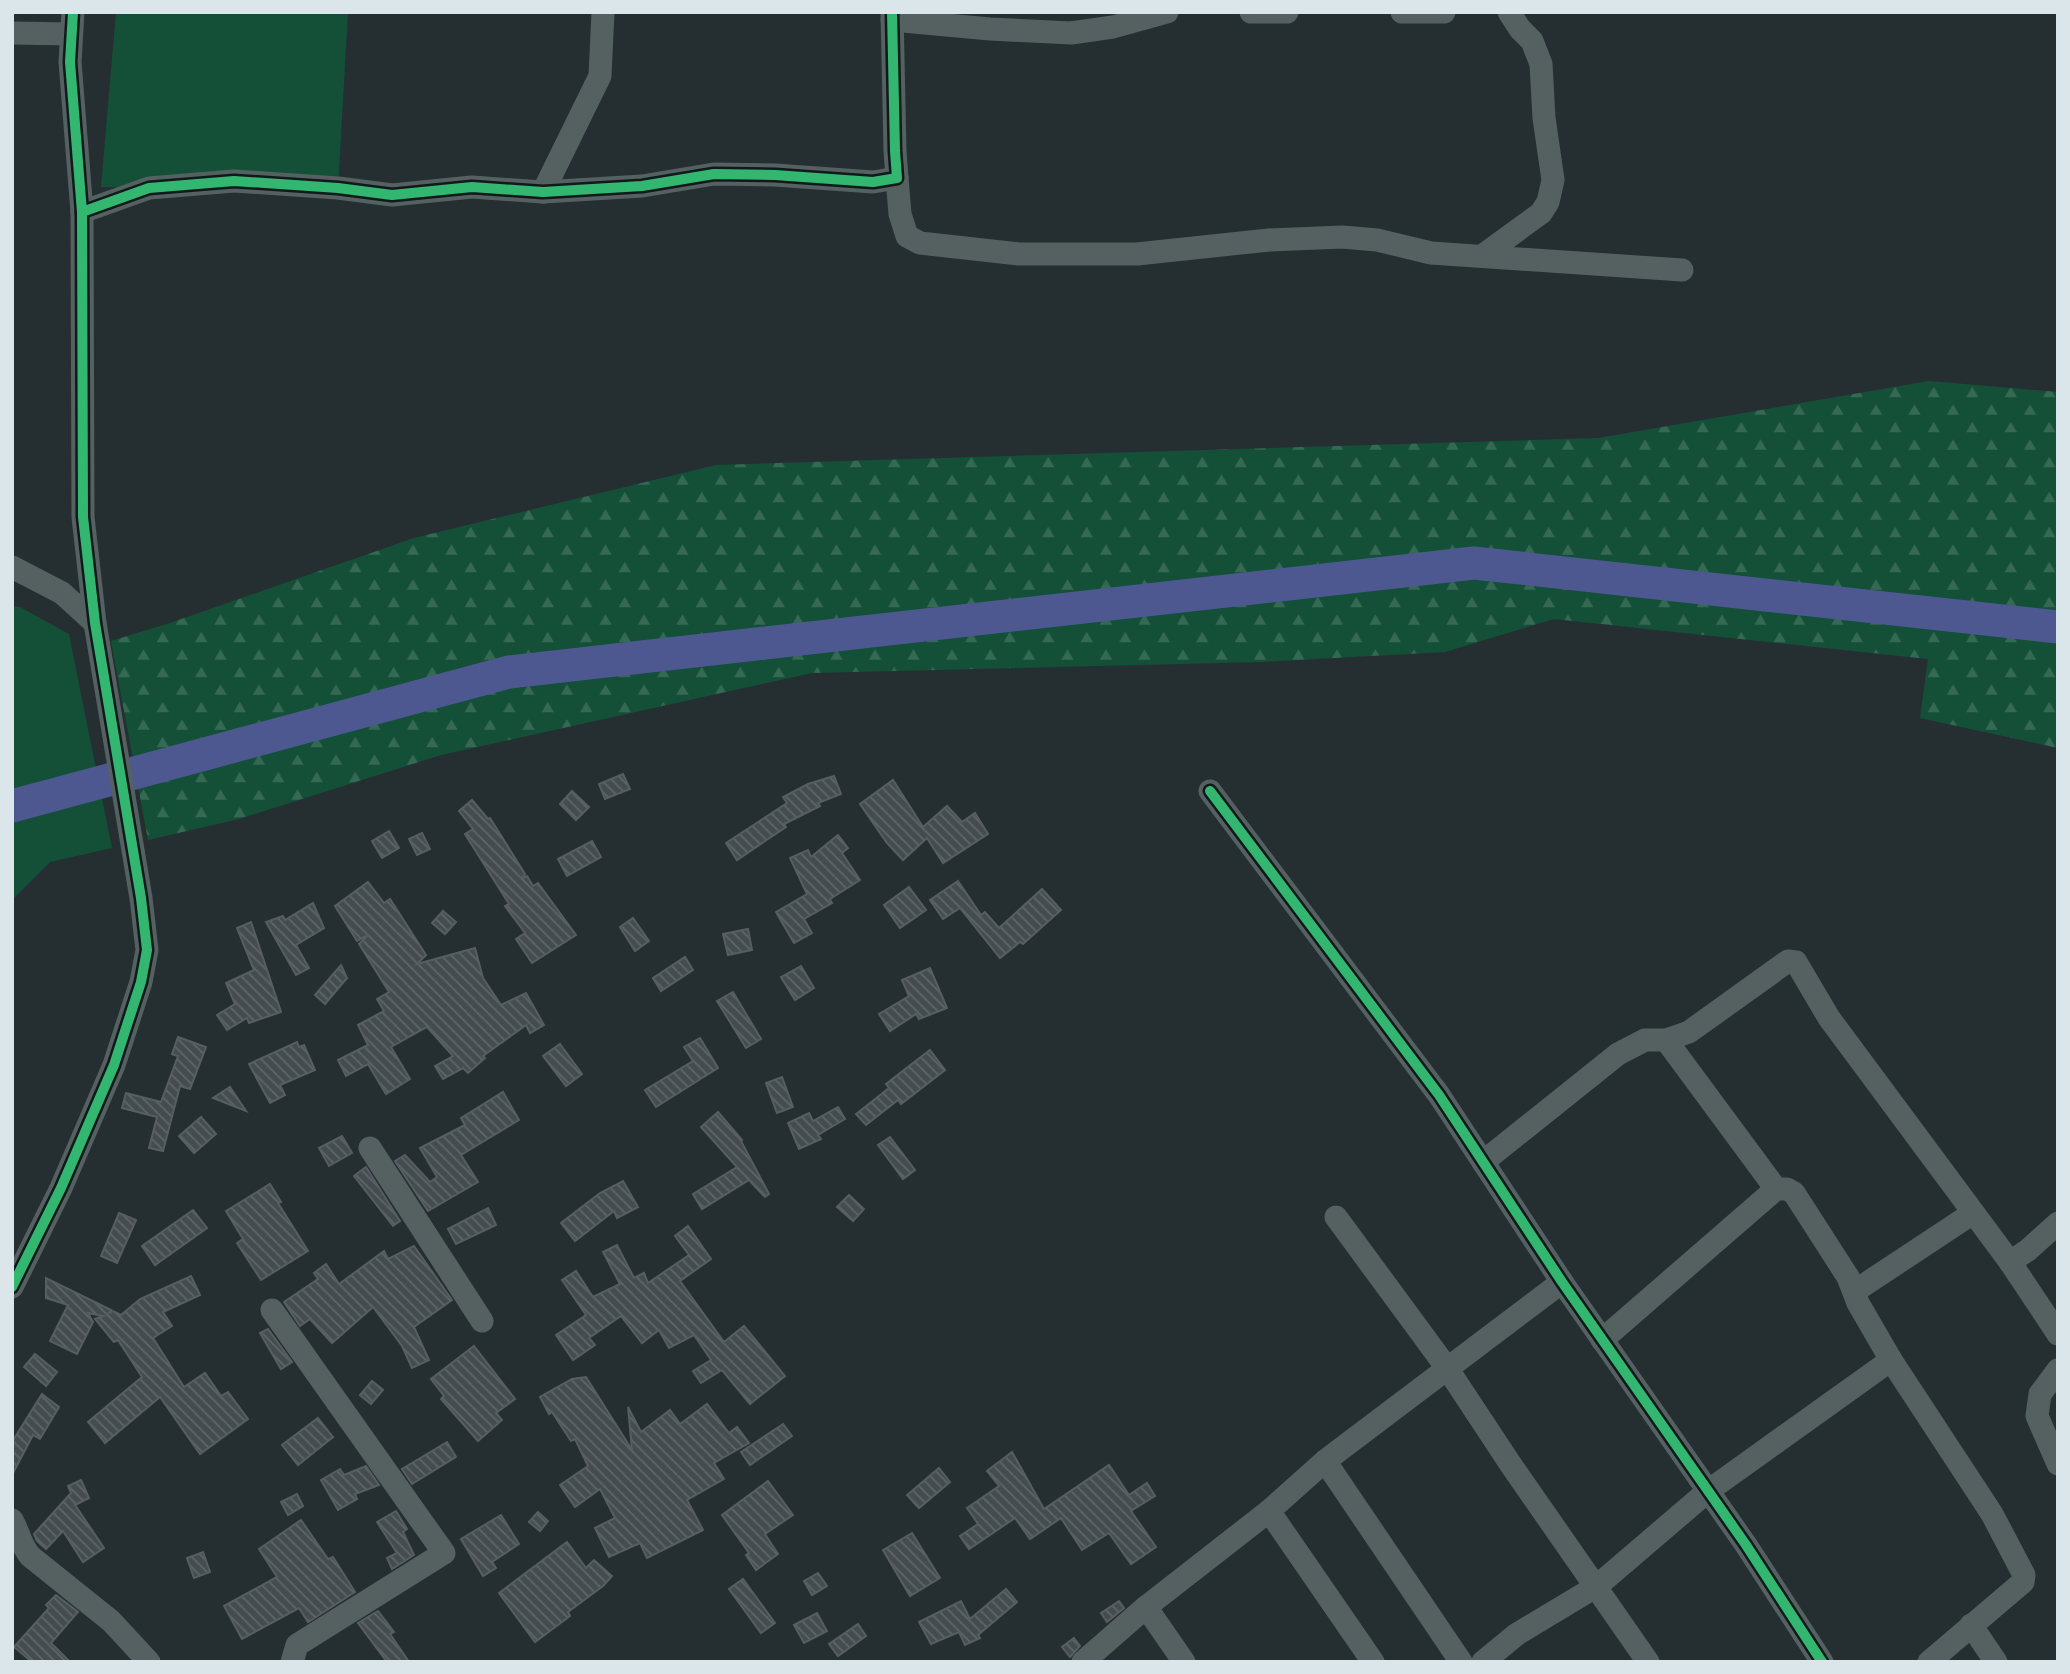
<svg xmlns="http://www.w3.org/2000/svg" width="2070" height="1674" viewBox="0 0 2070 1674" font-family="Montserrat,sans-serif">
<style>
.green{fill:#135037}
.forest{fill:url(#forest-firs)}
.lines{fill:none;stroke-linecap:round;stroke-linejoin:round}
.river{stroke:#4d5891;stroke-width:33}
.building{fill:url(#building-back-hatch);stroke:#575e62;stroke-width:2}
.minor{stroke:#556161;stroke-width:23}
.cycleway-casing{stroke:#10191b;stroke-width:15}
.cycleway{stroke:#33b770;stroke-width:10}
</style>
<defs>
<pattern id="forest-firs" width="22" height="20" patternUnits="userSpaceOnUse" patternTransform="scale(1.75)"><rect width="22" height="20" fill="#135037"/><path d="M5 1l3.5 6h-7zM16 11l3.5 6h-7z" fill="#356954"/></pattern>
<pattern id="building-back-hatch" width="6" height="6" patternUnits="userSpaceOnUse" patternTransform="scale(1.75)"><rect width="6" height="6" fill="#454c50"/><path d="M-1 5l2 2M0 0l6 6M5-1l2 2" fill="none" stroke="#5f6669"/></pattern>
</defs>
<rect width="100%" height="100%" fill="#252f32"/>
<!-- green -->
<g class="green">
<path d="M116,12L348,13L338,188L101,187Z"/>
<path d="M12,606L20,607L69,634L112,848L50,862L12,900Z"/>
</g>
<!-- forest -->
<path class="forest" d="M1929,381L2058,392V748L1920,718L1928,659L1554,619L1445,652L1261,662L812,673L441,755L239,819L148,840L111,641L170,623L414,538L716,465L1598,438Z"/>
<g class="lines">
<!-- river -->
<path class="river" d="M12,806L509,672L1474,563L2058,627"/>
</g>
<!-- building -->
<g class="building">
<path d="M623,774L630,789L605,799L599,784Z"/>
<path d="M834,776L841,794L818,803L820,806L784,824L786,827L737,860L726,843L787,803L783,797L808,784Z"/>
<path d="M893,780L923,827L947,806L962,822L975,813L988,834L943,863L927,838L903,860L887,843L860,804Z"/>
<path d="M572,791L589,807L576,820L560,804Z"/>
<path d="M472,800L488,819L490,818L525,874L521,879L527,876L533,886L538,883L576,935L532,963L516,939L525,933L505,906L509,904L465,834L473,829L459,811Z"/>
<path d="M389,831L399,848L382,858L372,841Z"/>
<path d="M422,833L430,849L417,855L409,839Z"/>
<path d="M838,835L848,848L842,853L860,880L830,899L832,903L804,919L812,933L794,943L776,912L807,894L790,858L808,850L811,857Z"/>
<path d="M592,841L601,857L567,876L558,859Z"/>
<path d="M958,881L981,915L985,912L999,928L1042,889L1061,910L1023,944L1020,942L1000,958L960,908L943,919L930,900Z"/>
<path d="M368,882L384,903L390,899L426,955L417,964L475,948L483,978L501,1005L526,993L544,1025L530,1033L526,1025L483,1056L485,1058L468,1073L463,1068L443,1079L435,1066L453,1056L427,1027L391,1047L410,1079L386,1094L368,1064L346,1076L338,1060L368,1045L358,1025L384,1011L377,999L389,992L359,944L368,935L357,941L335,906Z"/>
<path d="M909,887L926,910L900,928L884,905Z"/>
<path d="M313,903L324,928L296,945L309,968L296,975L266,922L283,916L285,920Z"/>
<path d="M443,911L456,922L445,934L432,923Z"/>
<path d="M633,918L649,941L635,951L620,927Z"/>
<path d="M251,922L281,1012L249,1023L247,1018L227,1030L217,1015L235,1004L226,983L254,970L237,928Z"/>
<path d="M748,929L752,950L728,955L723,934Z"/>
<path d="M685,957L693,970L661,991L653,978Z"/>
<path d="M341,965L347,978L325,1004L315,995Z"/>
<path d="M801,966L814,988L795,1000L781,977Z"/>
<path d="M930,968L947,1008L919,1019L916,1014L890,1031L879,1014L909,996L902,980Z"/>
<path d="M733,992L761,1039L746,1048L717,1001Z"/>
<path d="M178,1037L206,1047L190,1089L180,1086L163,1151L149,1148L157,1117L122,1108L126,1093L161,1102L178,1056L172,1054Z"/>
<path d="M700,1038L718,1068L656,1107L645,1090L693,1061L684,1047Z"/>
<path d="M297,1042L299,1047L304,1045L315,1070L280,1085L285,1095L270,1103L249,1064Z"/>
<path d="M560,1044L582,1074L566,1086L543,1056Z"/>
<path d="M930,1050L945,1070L901,1104L898,1100L866,1125L856,1114L889,1088L886,1084Z"/>
<path d="M782,1077L793,1107L777,1113L766,1083Z"/>
<path d="M230,1087L246,1111L213,1098Z"/>
<path d="M503,1092L519,1120L461,1155L478,1182L428,1211L395,1161L405,1155L430,1182L437,1177L420,1148L465,1125L461,1118Z"/>
<path d="M838,1107L845,1119L818,1135L821,1139L799,1149L788,1123L809,1113L813,1121Z"/>
<path d="M718,1112L742,1140L741,1141L769,1194L765,1197L749,1180L702,1209L693,1194L737,1167L701,1127Z"/>
<path d="M201,1117L216,1134L194,1153L179,1136Z"/>
<path d="M342,1136L352,1153L329,1166L319,1148Z"/>
<path d="M890,1137L915,1170L903,1179L878,1145Z"/>
<path d="M366,1167L400,1221L393,1226L354,1176Z"/>
<path d="M623,1181L638,1207L617,1218L614,1211L575,1241L561,1223L600,1193Z"/>
<path d="M270,1184L281,1202L278,1203L308,1251L261,1280L237,1243L243,1239L226,1211Z"/>
<path d="M849,1195L864,1209L853,1221L837,1207Z"/>
<path d="M488,1208L496,1225L456,1244L448,1229Z"/>
<path d="M193,1210L207,1228L155,1265L142,1246Z"/>
<path d="M119,1213L136,1220L117,1263L101,1256Z"/>
<path d="M688,1226L711,1259L680,1281L724,1342L744,1326L785,1376L750,1404L722,1370L701,1383L693,1371L711,1360L694,1335L669,1348L659,1330L642,1343L621,1316L589,1338L595,1345L573,1360L556,1335L586,1315L562,1280L576,1271L593,1297L620,1284L603,1252L617,1245L634,1278L644,1273L648,1283L689,1255L675,1236Z"/>
<path d="M414,1246L452,1300L414,1327L429,1360L412,1368L402,1346L373,1307L332,1343L310,1319L300,1326L284,1302L318,1279L314,1273L326,1264L339,1284L384,1251L388,1259Z"/>
<path d="M191,1276L200,1295L163,1312L172,1326L153,1338L184,1387L205,1373L221,1396L228,1392L248,1419L200,1454L160,1397L105,1443L88,1422L142,1377L118,1340L114,1342L95,1319L103,1316L88,1313L93,1322L77,1354L50,1341L68,1305L46,1298V1278L111,1310L109,1313L113,1311L121,1315L140,1299Z"/>
<path d="M268,1329L292,1362L281,1369L260,1333Z"/>
<path d="M474,1346L515,1399L496,1413L502,1420L478,1441L441,1399L444,1396L431,1379Z"/>
<path d="M35,1354L57,1372L46,1386L24,1367Z"/>
<path d="M586,1377L632,1450L628,1407L641,1432L670,1410L680,1424L707,1404L729,1433L737,1427L749,1443L714,1463L724,1479L687,1500L703,1530L647,1558L640,1543L609,1557L595,1528L615,1518L600,1489L575,1507L560,1485L588,1466L575,1439L571,1441L552,1412L549,1414L540,1397L572,1379Z"/>
<path d="M372,1381L383,1390L371,1404L360,1395Z"/>
<path d="M42,1394L59,1407L40,1439L33,1435L12,1475V1442Z"/>
<path d="M318,1418L333,1437L298,1465L282,1445Z"/>
<path d="M783,1424L792,1436L750,1465L741,1452Z"/>
<path d="M447,1442L456,1457L412,1484L402,1469Z"/>
<path d="M1012,1452L1044,1509L1109,1465L1129,1495L1147,1483L1155,1496L1131,1511L1156,1547L1131,1564L1109,1533L1082,1550L1061,1518L1030,1539L1015,1518L969,1549L960,1536L978,1524L967,1508L999,1486L987,1471Z"/>
<path d="M366,1466L379,1485L355,1494L357,1499L338,1510L321,1480L340,1469L344,1475Z"/>
<path d="M939,1468L950,1482L919,1508L907,1495Z"/>
<path d="M81,1480L89,1498L75,1505L104,1548L83,1562L63,1531L46,1549L37,1541L34,1534L71,1493L68,1486Z"/>
<path d="M768,1481L793,1515L765,1534L778,1554L756,1570L746,1555L749,1553L722,1515Z"/>
<path d="M297,1494L303,1506L288,1515L281,1502Z"/>
<path d="M396,1511L407,1529L403,1532L414,1555L392,1569L387,1558L397,1553L377,1522Z"/>
<path d="M538,1512L548,1521L540,1531L529,1522Z"/>
<path d="M501,1515L519,1544L492,1562L496,1568L483,1576L461,1539Z"/>
<path d="M301,1520L328,1559L333,1557L355,1592L308,1622L299,1608L242,1639L224,1606L277,1577L259,1549Z"/>
<path d="M912,1533L940,1578L910,1596L883,1550Z"/>
<path d="M567,1542L586,1568L594,1560L612,1576L603,1586L568,1612L570,1616L535,1642L499,1593Z"/>
<path d="M203,1552L210,1572L194,1578L187,1558Z"/>
<path d="M818,1573L827,1586L812,1595L804,1581Z"/>
<path d="M743,1579L775,1623L761,1633L729,1589Z"/>
<path d="M1006,1589L1017,1602L978,1635L980,1638L965,1645L959,1632L931,1644L919,1622L961,1601L970,1619Z"/>
<path d="M56,1595L78,1612L51,1643L70,1662H32L14,1647L49,1608L46,1605Z"/>
<path d="M1119,1601L1124,1608L1107,1622L1101,1613Z"/>
<path d="M378,1611L394,1632L390,1634L409,1662H387L358,1623Z"/>
<path d="M817,1613L827,1631L804,1643L794,1625Z"/>
<path d="M858,1624L866,1636L838,1656L829,1644Z"/>
<path d="M1074,1638L1080,1646L1070,1657L1062,1647Z"/>
</g>
<g class="lines">
<!-- minor -->
<g class="minor">
<path d="M1251,12H1287"/>
<path d="M1402,12H1444"/>
<path d="M892,20L990,29L1071,33L1113,27L1167,12"/>
<path d="M12,33L71,34"/>
<path d="M897,178L900,214L907,236L920,243L1019,254H1137L1269,240L1342,237L1377,240L1431,253L1682,270"/>
<path d="M543,192L600,76L603,12"/>
<path d="M82,212L149,188L234,181L338,188L392,195L472,187L543,192L642,186L714,174L775,175L873,182L897,178L895,151L892,12"/>
<path d="M1482,256L1541,213L1548,202L1553,180L1544,118L1541,64L1532,41L1520,29L1509,12"/>
<path d="M12,567L62,593L95,623"/>
<path d="M1210,791L1439,1095L1562,1282L1746,1545L1822,1662"/>
<path d="M1666,1040L1776,1189"/>
<path d="M370,1148L482,1321"/>
<path d="M1483,1162L1618,1054L1645,1040H1666L1689,1032L1788,961L1796,962L1829,1018L2010,1262"/>
<path d="M1336,1217L1447,1368L1511,1465L1648,1662"/>
<path d="M2058,1223L2028,1250L2010,1262L2058,1334"/>
<path d="M12,1287L61,1188L114,1065L141,982L147,950L141,898L95,623L83,517L82,212L70,62L73,12"/>
<path d="M1855,1291L1973,1213"/>
<path d="M272,1310L444,1553L297,1645L292,1662"/>
<path d="M1602,1340L1776,1189H1787L1794,1193L1848,1277L1858,1303L1891,1360L1992,1514L2024,1575L2023,1582L1929,1662"/>
<path d="M2058,1370L2040,1394L2037,1416L2058,1464"/>
<path d="M1325,1461L1461,1662"/>
<path d="M1269,1511L1373,1662"/>
<path d="M12,1520C20,1534 19,1542 30,1556L111,1621L149,1662"/>
<path d="M1146,1607L1184,1662"/>
<path d="M1971,1625L1996,1662"/>
<path d="M1083,1662L1146,1607L1269,1511L1325,1461L1562,1282"/>
<path d="M1483,1662L1517,1634L1597,1586L1708,1491L1891,1360"/>
</g>
<defs>
<g id="cycleway">
<path d="M82,212L149,188L234,181L338,188L392,195L472,187L543,192L642,186L714,174L775,175L873,182L897,178L895,151L892,12"/>
<path d="M1210,791L1439,1095L1562,1282L1746,1545L1822,1662"/>
<path d="M12,1287L61,1188L114,1065L141,982L147,950L141,898L95,623L83,517L82,212L70,62L73,12"/>
</g>
</defs>
<!-- cycleway casing -->
<use href="#cycleway" class="cycleway-casing"/>
<!-- cycleway -->
<use href="#cycleway" class="cycleway"/>
</g>
<!-- border -->
<rect width="2070" height="1674" fill="none" stroke="#dae6e9" stroke-width="28"/>
</svg>
